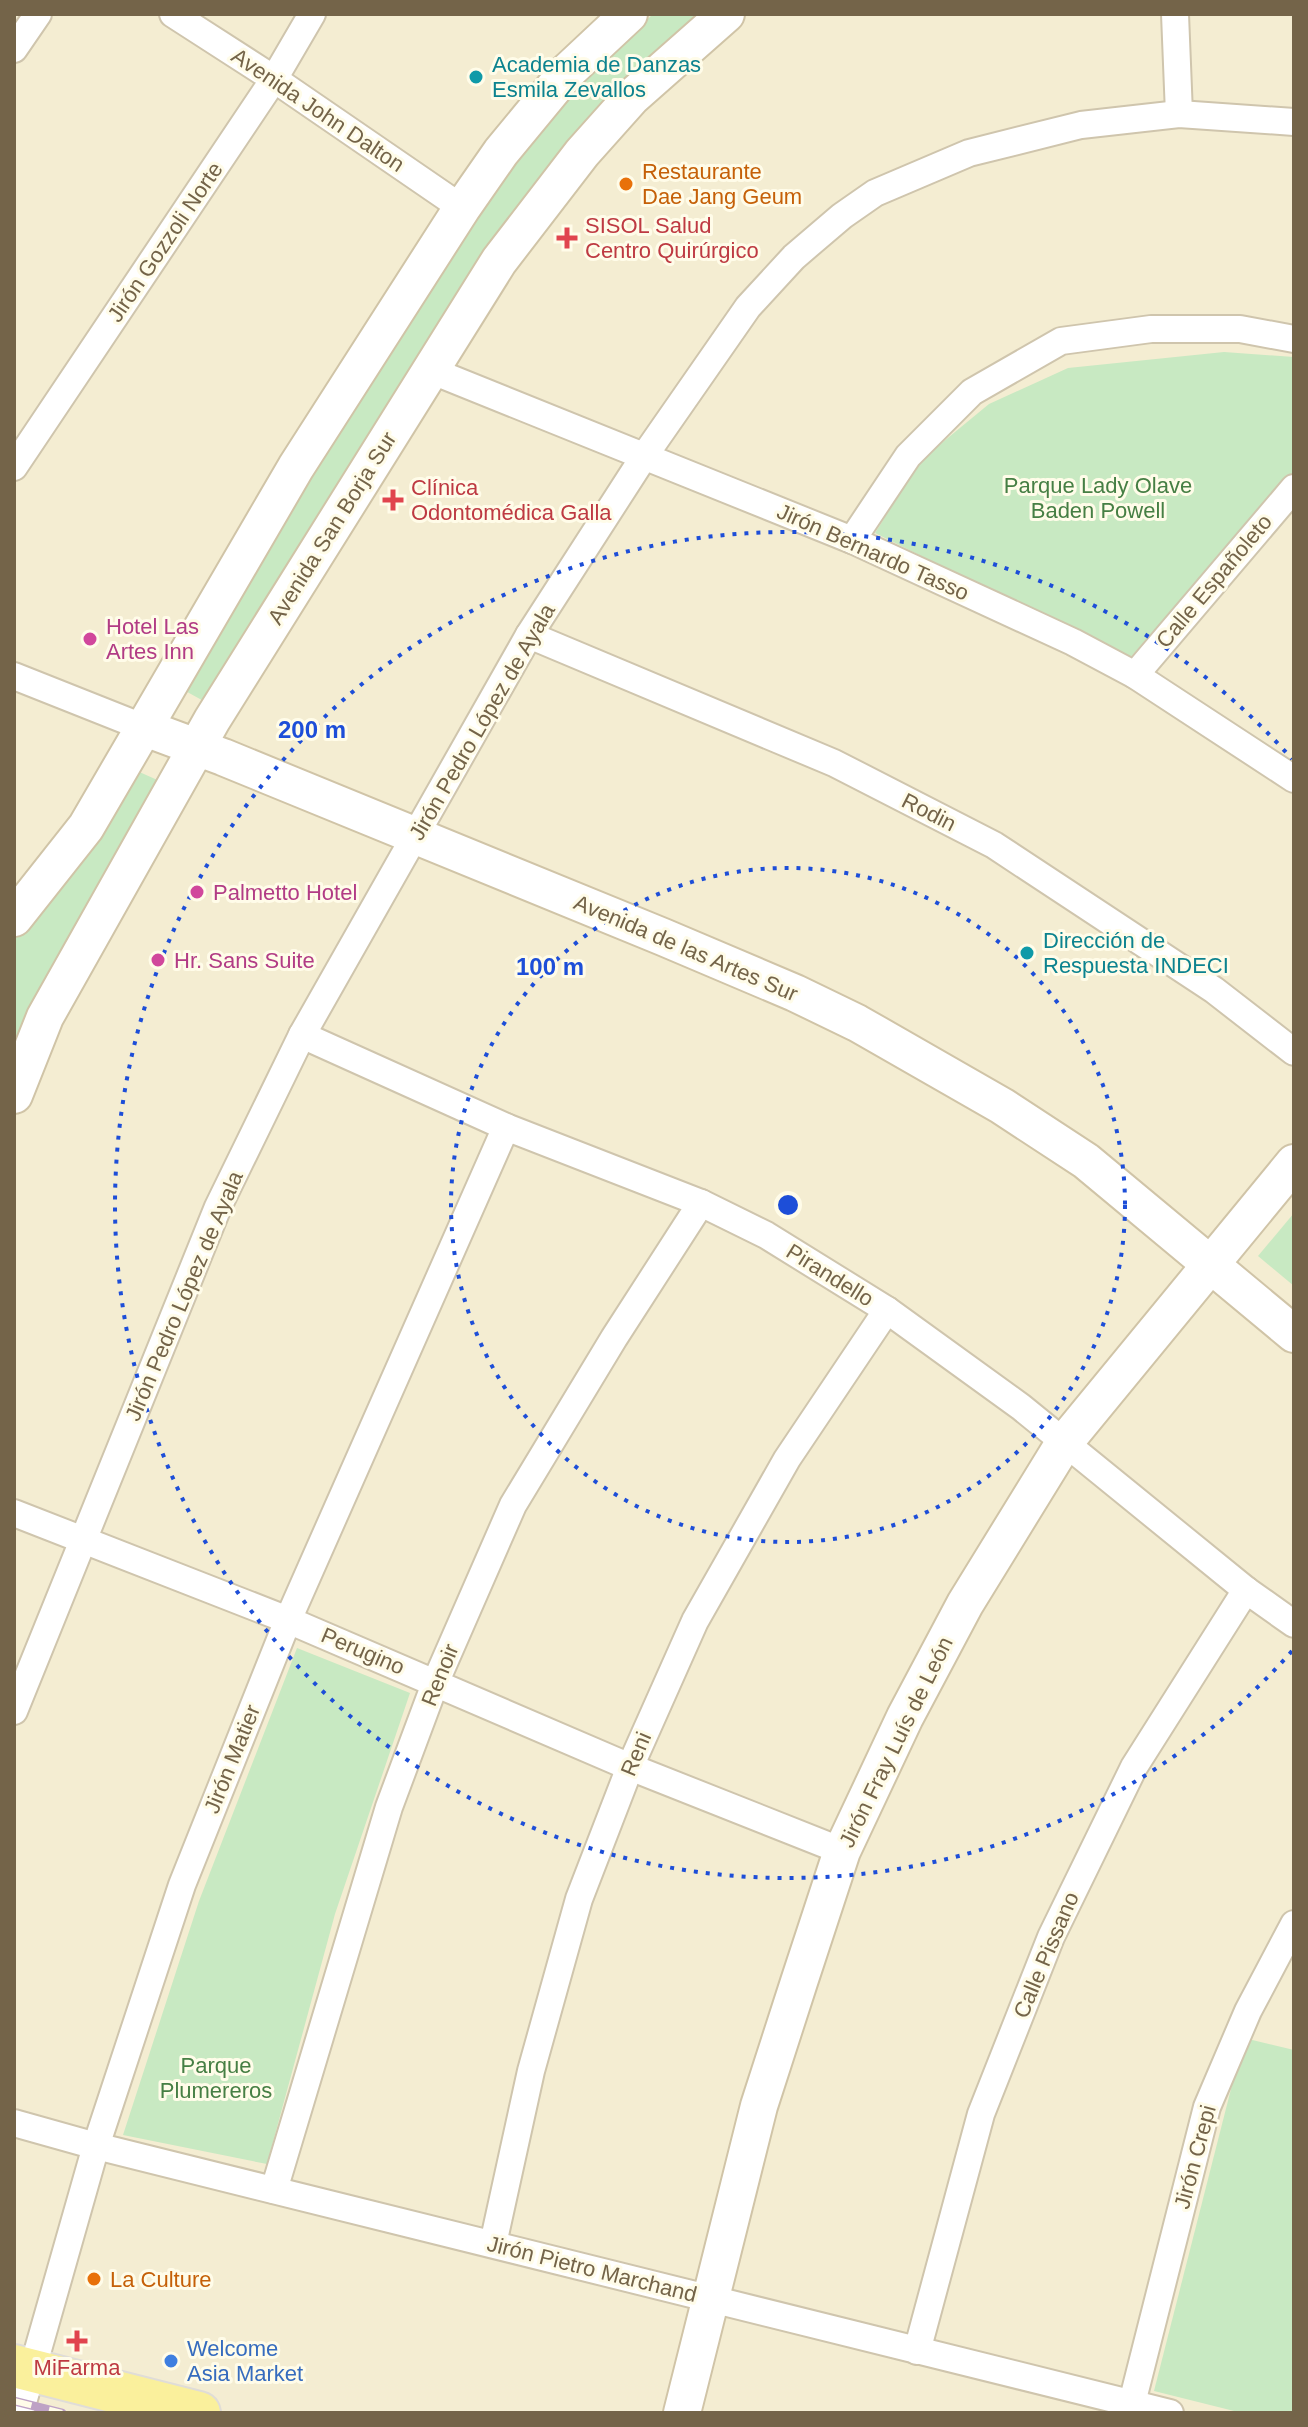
<svg xmlns="http://www.w3.org/2000/svg" width="1308" height="2427" viewBox="0 0 1308 2427" font-family="Helvetica,sans-serif">
<style>
.residential{fill:#f4edd2}
.green{fill:#c8e9c2}
.lines{fill:none;stroke-linecap:round;stroke-linejoin:round}
.street-casing{stroke:#cfc5ad;stroke-width:30}
.secondary-casing{stroke:#d0c4a7;stroke-width:40}
.primary-casing{stroke:#e0ddd7;stroke-width:46}
.street{stroke:#fff;stroke-width:26}
.secondary{stroke:#fff;stroke-width:36}
.primary{stroke:#faf09c;stroke-width:42}
.rail-casing{stroke:#bea2c5;stroke-width:9}
.rail{stroke:#fffce9;stroke-width:6;stroke-dasharray:18;stroke-linecap:butt}
.ring{fill:none;stroke:#1d4ed8;stroke-width:4;stroke-dasharray:4 8}
.culture-dot{fill:#0f9aa8;stroke:#fffce9;stroke-width:3}
.food-dot{fill:#e8710a;stroke:#fffce9;stroke-width:3}
.health-dot{fill:#e0444e;stroke:#fffce9;stroke-width:3}
.hotel-dot{fill:#d1479c;stroke:#fffce9;stroke-width:3}
.shop-dot{fill:#3f7fe0;stroke:#fffce9;stroke-width:3}
.labels{text-anchor:middle;dominant-baseline:central;stroke-width:6;stroke-linejoin:round;paint-order:stroke}
.culture-label{font-size:22px;fill:#0d838f;stroke:#fffce9;text-anchor:start}
.street-label{font-size:22px;fill:#746449;stroke:#fffce9}
.food-label{font-size:22px;fill:#c56008;stroke:#fffce9;text-anchor:start}
.health-label{font-size:22px;fill:#be3a42;stroke:#fffce9;text-anchor:start}
.park-label{font-size:22px;fill:#467f44;stroke:#fffce9}
.hotel-label{font-size:22px;fill:#b23c85;stroke:#fffce9;text-anchor:start}
.shop-label{font-size:22px;fill:#366cbe;stroke:#fffce9;text-anchor:start}
.centre{fill:#1d4ed8;stroke:#fffce9;stroke-width:4}
.ring-label{font-size:24px;text-anchor:middle;font-weight:bold;fill:#1d4ed8;stroke:#fffce9;stroke-width:6;stroke-linejoin:round;paint-order:stroke}
</style>
<rect width="100%" height="100%" fill="#fcf9e3"/>
<!-- residential -->
<rect class="residential" x="14" y="14" width="1280" height="2399"/>
<!-- green -->
<g class="green">
<path d="M653,14H708L674,39L209,704L180,688L421,288L540,130L609,56Z"/>
<path d="M1224,352L1294,357V471L1129,659L875,533L921,460L989,404L1068,368Z"/>
<path d="M135,770L164,783L14,1065V932Z"/>
<path d="M1294,1213V1286L1258,1256Z"/>
<path d="M297,1648L410,1693L335,1914L267,2164L123,2135L199,1901Z"/>
<path d="M1244,2038L1294,2050V2413H1242L1154,2391Z"/>
</g>
<g class="lines">
<defs>
<g id="street">
<path d="M173,14L274,79L462,208"/>
<path d="M1175,14L1179,114"/>
<path d="M14,49L38,14"/>
<path d="M430,370L852,540L1073,642L1135,675L1294,779"/>
<path d="M14,467L274,79L312,14"/>
<path d="M852,540L908,456L972,392L1061,341L1151,329H1240L1294,339"/>
<path d="M529,635L834,763L994,845L1214,990L1294,1052"/>
<path d="M1135,675L1294,488"/>
<path d="M14,676L145,728"/>
<path d="M302,1035L506,1127L701,1203L766,1235L887,1310L1021,1407L1246,1590L1294,1624"/>
<path d="M14,1513L288,1620L630,1767L842,1851"/>
<path d="M14,1711L218,1207L302,1035L529,635L645,455L748,307L794,257L842,216L875,193L969,153L1081,125L1179,114L1294,122"/>
<path d="M14,2123L96,2146L1170,2413"/>
<path d="M274,2190L389,1807L436,1681L513,1505L614,1338L701,1203"/>
<path d="M493,2244L531,2071L579,1899L630,1767L695,1621L787,1459L887,1310"/>
<path d="M917,2351L981,2114L1051,1937L1134,1767L1246,1590"/>
<path d="M1132,2403L1207,2107L1248,2011L1294,1924"/>
<path d="M20,2413L96,2146L182,1885L288,1620L506,1127"/>
</g>
<g id="secondary">
<path d="M145,728L223,757L663,937L795,993L857,1023L1002,1106L1086,1161L1294,1334"/>
<path d="M14,918L86,827L296,467L462,208L501,152L567,72L629,14"/>
<path d="M14,1095L45,1017L212,720L499,261L582,153L632,97L726,14"/>
<path d="M682,2413L759,2106L799,1982L842,1851L905,1717L965,1604L1064,1443L1294,1163"/>
</g>
<path id="primary" d="M14,2366L199,2413"/>
</defs>
<!-- street casing -->
<use href="#street" class="street-casing"/>
<!-- secondary casing -->
<use href="#secondary" class="secondary-casing"/>
<!-- primary casing -->
<use href="#primary" class="primary-casing"/>
<!-- street -->
<use href="#street" class="street"/>
<!-- secondary -->
<use href="#secondary" class="secondary"/>
<!-- primary -->
<use href="#primary" class="primary"/>
<defs>
<path id="rail" d="M14,2401L62,2413"/>
</defs>
<!-- rail casing -->
<use href="#rail" class="rail-casing"/>
<!-- rail -->
<use href="#rail" class="rail"/>
</g>
<!-- distance rings -->
<g class="ring">
<circle cx="788" cy="1205" r="337"/>
<path d="M1292 1651A673 673 0 1 1 1292 759"/>
</g>
<!-- markers -->
<g class="culture-dot">
<circle cx="476" cy="77" r="8"/>
<circle cx="1027" cy="953" r="8"/>
</g>
<g class="food-dot">
<circle cx="626" cy="184" r="8"/>
<circle cx="94" cy="2279" r="8"/>
</g>
<g class="health-dot">
<path d="M563 226h8v8h8v8h-8v8h-8v-8h-8v-8h8z"/>
<path d="M389 488h8v8h8v8h-8v8h-8v-8h-8v-8h8z"/>
<path d="M73 2329h8v8h8v8h-8v8h-8v-8h-8v-8h8z"/>
</g>
<g class="hotel-dot">
<circle cx="90" cy="639" r="8"/>
<circle cx="197" cy="892" r="8"/>
<circle cx="158" cy="960" r="8"/>
</g>
<circle class="shop-dot" cx="171" cy="2361" r="8"/>
<g class="labels">
<!-- culture labels -->
<g class="culture-label">
<text x="492" y="64">Academia de Danzas<tspan x="492" dy="25">Esmila Zevallos</tspan></text>
<text x="1043" y="940">Dirección de<tspan x="1043" dy="25">Respuesta INDECI</tspan></text>
</g>
<!-- street labels -->
<g class="street-label">
<text transform="translate(318 110) rotate(34)">Avenida John Dalton</text>
<text transform="translate(165 242) rotate(-56)">Jirón Gozzoli Norte</text>
<text transform="translate(332 528) rotate(-58)">Avenida San Borja Sur</text>
<text transform="translate(873 552) rotate(24)">Jirón Bernardo Tasso</text>
<text transform="translate(1214 581) rotate(-50)">Calle Españoleto</text>
<text transform="translate(482 722) rotate(-60)">Jirón Pedro López de Ayala</text>
<text transform="translate(929 812) rotate(27)">Rodin</text>
<text transform="translate(686 948) rotate(23)">Avenida de las Artes Sur</text>
<text transform="translate(830 1275) rotate(32)">Pirandello</text>
<text transform="translate(184 1296) rotate(-67)">Jirón Pedro López de Ayala</text>
<text transform="translate(363 1651) rotate(23)">Perugino</text>
<text transform="translate(440 1675) rotate(-68)">Renoir</text>
<text transform="translate(896 1742) rotate(-64)">Jirón Fray Luís de León</text>
<text transform="translate(636 1754) rotate(-67)">Reni</text>
<text transform="translate(232 1759) rotate(-68)">Jirón Matier</text>
<text transform="translate(1046 1955) rotate(-67)">Calle Pissano</text>
<text transform="translate(1195 2157) rotate(-75)">Jirón Crepi</text>
<text transform="translate(592 2269) rotate(14)">Jirón Pietro Marchand</text>
</g>
<!-- food labels -->
<g class="food-label">
<text x="642" y="171">Restaurante<tspan x="642" dy="25">Dae Jang Geum</tspan></text>
<text x="110" y="2279">La Culture</text>
</g>
<!-- health labels -->
<g class="health-label">
<text x="585" y="225">SISOL Salud<tspan x="585" dy="25">Centro Quirúrgico</tspan></text>
<text x="411" y="487">Clínica<tspan x="411" dy="25">Odontomédica Galla</tspan></text>
<text x="77" y="2367" text-anchor="middle">MiFarma</text>
</g>
<!-- park labels -->
<g class="park-label">
<text x="1098" y="485">Parque Lady Olave<tspan x="1098" dy="25">Baden Powell</tspan></text>
<text x="216" y="2065">Parque<tspan x="216" dy="25">Plumereros</tspan></text>
</g>
<!-- hotel labels -->
<g class="hotel-label">
<text x="106" y="626">Hotel Las<tspan x="106" dy="25">Artes Inn</tspan></text>
<text x="213" y="892">Palmetto Hotel</text>
<text x="174" y="960">Hr. Sans Suite</text>
</g>
<!-- shop labels -->
<g class="shop-label">
<text x="187" y="2348">Welcome<tspan x="187" dy="25">Asia Market</tspan></text>
</g>
</g>
<circle cx="788" cy="1205" r="12" class="centre"/>
<g class="ring-label">
<text x="312" y="738">200 m</text>
<text x="550" y="975">100 m</text>
</g>
<!-- border -->
<rect width="1308" height="2427" fill="none" stroke="#746449" stroke-width="32"/>
</svg>
